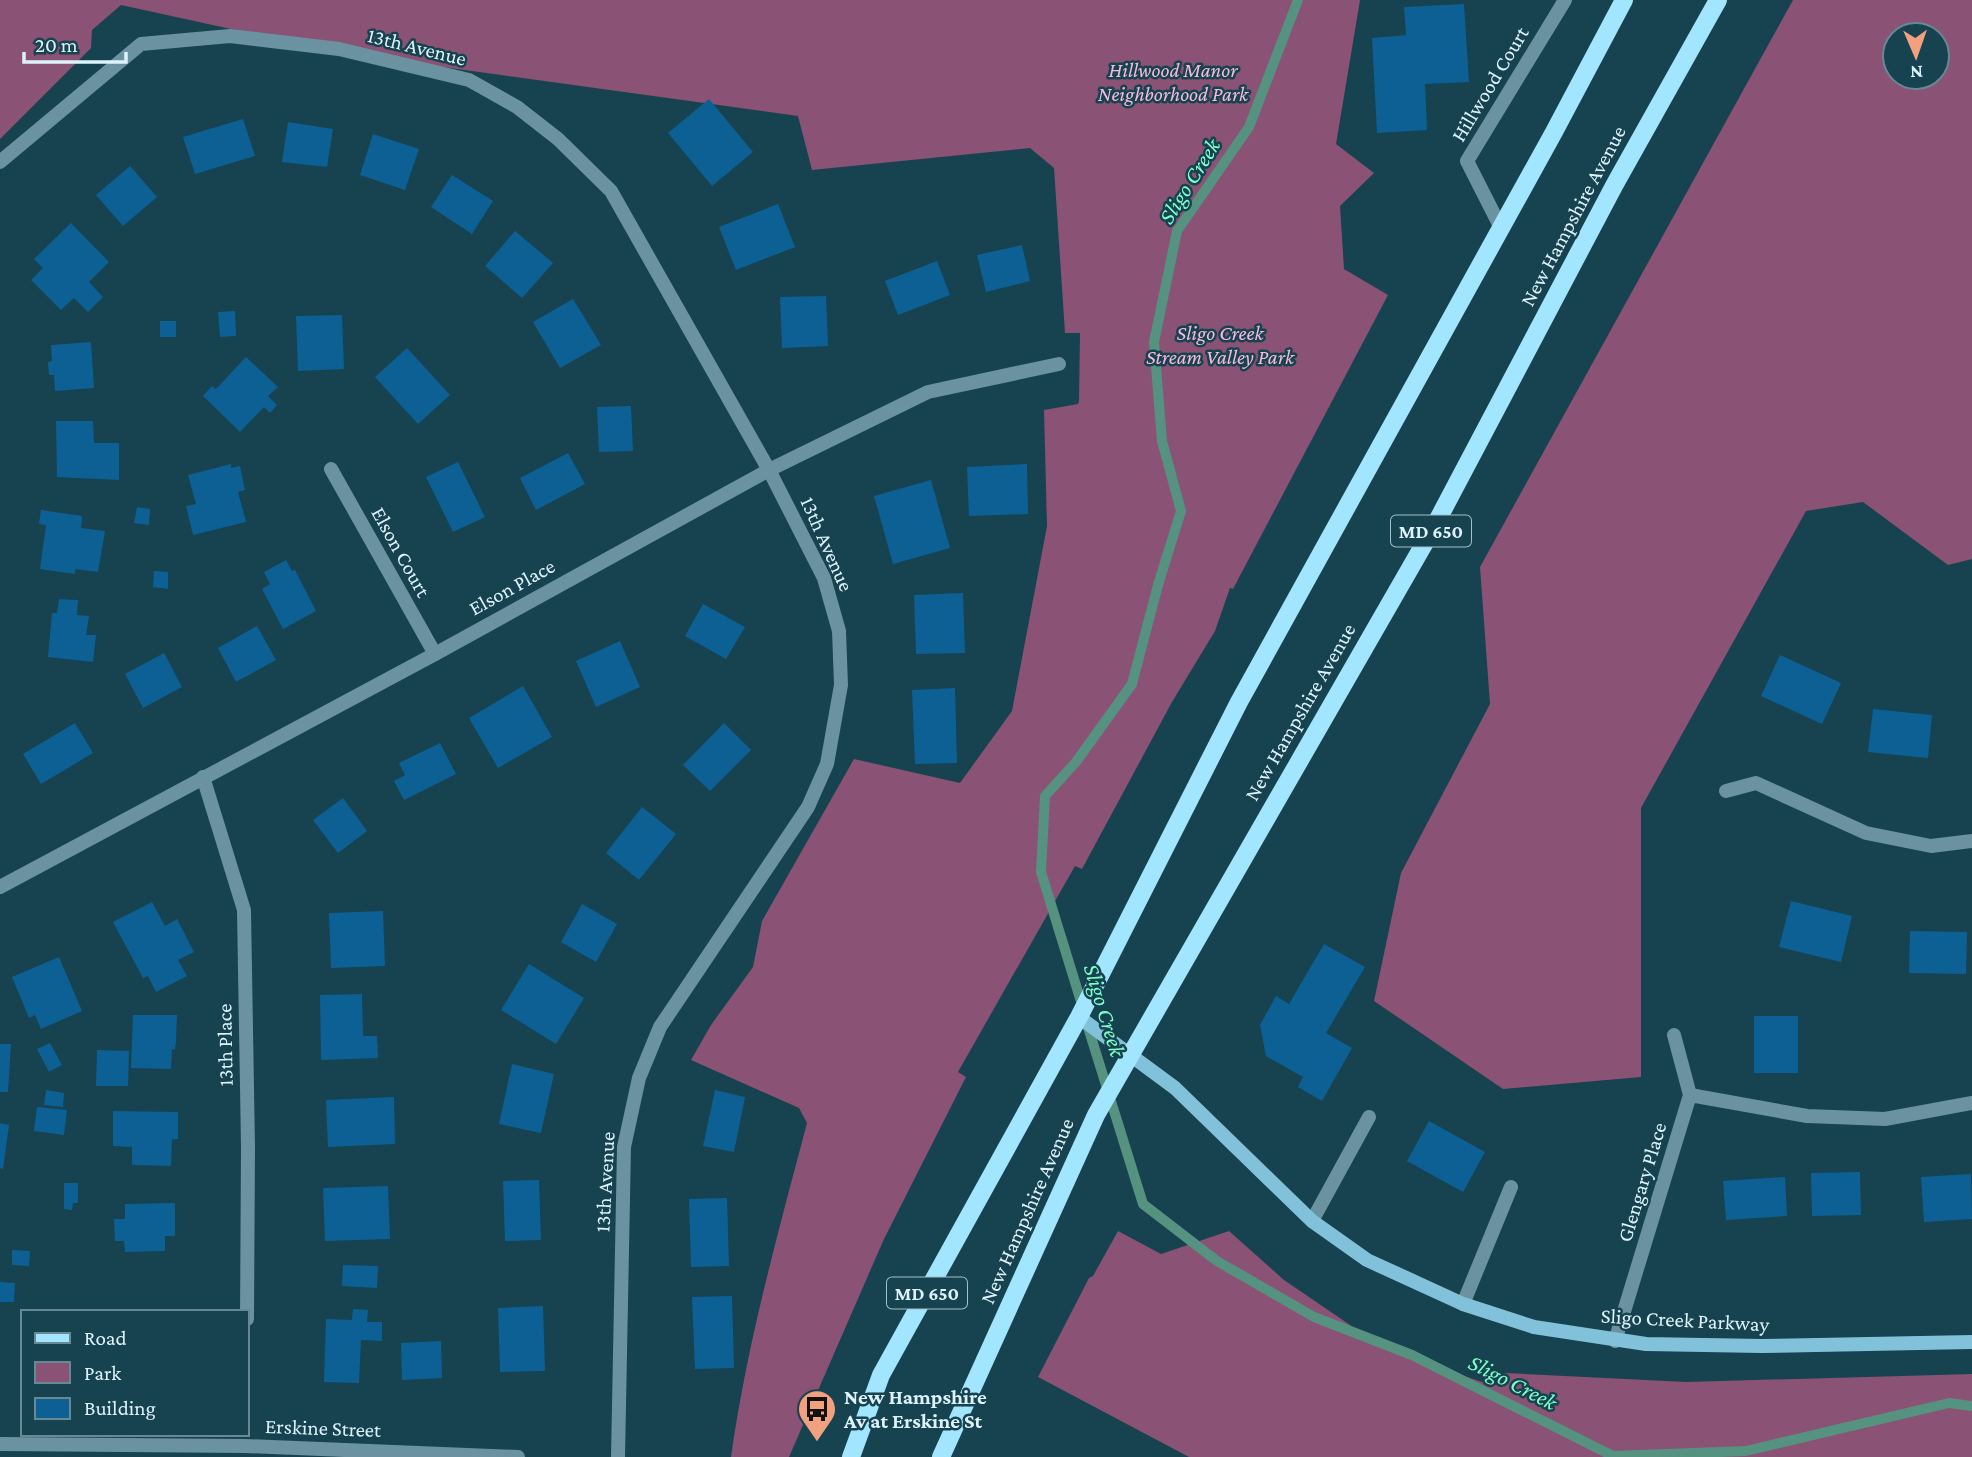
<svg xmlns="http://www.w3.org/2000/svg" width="1972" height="1457" viewBox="0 0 1972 1457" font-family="'Crimson Pro',serif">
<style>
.green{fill:#8a5274;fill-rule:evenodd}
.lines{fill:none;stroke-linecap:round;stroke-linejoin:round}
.stream{stroke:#569280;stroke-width:10}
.building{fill:#0d6094}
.lane{stroke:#6a92a1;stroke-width:14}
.street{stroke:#6a92a1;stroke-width:14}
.secondary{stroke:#81c2da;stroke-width:14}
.primary{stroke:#a2e5fe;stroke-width:18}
.labels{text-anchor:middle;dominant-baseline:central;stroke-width:5;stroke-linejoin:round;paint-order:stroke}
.shield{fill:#174250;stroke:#a2bec8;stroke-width:2}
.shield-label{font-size:19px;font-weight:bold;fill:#ddf3fb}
.street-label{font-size:21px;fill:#ddf3fb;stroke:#174250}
.park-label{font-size:21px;font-style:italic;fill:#f7b9dd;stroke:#174250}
.poi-label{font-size:21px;font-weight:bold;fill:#ddf3fb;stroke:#174250;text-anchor:start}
.water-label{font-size:23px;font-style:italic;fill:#7dffc8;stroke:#174250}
</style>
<rect width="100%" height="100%" fill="#174250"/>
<!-- green -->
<g class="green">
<path d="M0,0H1360L1336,144L1374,173L1340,206L1344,269L1388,295L1233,589L1230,588L1215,631L1172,702L1082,869L1075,866L958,1072L966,1077L884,1239L789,1457H731C747,1343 778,1233 807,1123L799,1108L691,1060L711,1025L753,967L762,921L854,759L960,783L1012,711L1047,526L1044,410L1078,404L1079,401L1080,333H1065L1054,168L1030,148L812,170L798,116L341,53L121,5L92,30L91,48L0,139Z"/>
<path d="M1793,0H1972V559L1948,565L1863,502L1806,511L1641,808V1077L1503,1089L1374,1001L1401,873L1490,704L1480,567ZM1895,35H1937V77H1895Z"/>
<path d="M1118,1231L1161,1254L1229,1231L1284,1280L1353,1327L1428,1364L1482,1382L1506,1373L1686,1382L1972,1374V1457H1189L1038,1377L1089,1278L1093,1276Z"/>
</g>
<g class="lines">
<!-- stream -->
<g class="stream">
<path d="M1083,1008L1041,872L1045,796L1076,762L1132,684L1158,585L1181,511L1162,441L1154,342L1177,231L1249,127L1298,0"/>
<path d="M1087,1024L1143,1204L1217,1261L1314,1317L1412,1355L1613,1456L1746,1451L1949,1403L1972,1406"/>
</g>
</g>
<!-- building -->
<g class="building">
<path d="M1464,4L1469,82L1425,84L1427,130L1377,133L1372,38L1406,35L1404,7Z"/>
<path d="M709,99L753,152L712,186L668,133Z"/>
<path d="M243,119L255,156L195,174L183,137Z"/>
<path d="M288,122L333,129L327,167L282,162Z"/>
<path d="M373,134L419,149L405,190L360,175Z"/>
<path d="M130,166L157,197L123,226L96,195Z"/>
<path d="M452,175L493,201L472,234L431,207Z"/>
<path d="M778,204L795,247L736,270L719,227Z"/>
<path d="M71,223L109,262L89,282L103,297L88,312L74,298L61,310L31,280L43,268L34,259Z"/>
<path d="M515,231L553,263L522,298L485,266Z"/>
<path d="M1022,245L1030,281L986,292L977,255Z"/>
<path d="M937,261L950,295L898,315L885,281Z"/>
<path d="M826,296L828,346L782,348L780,297Z"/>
<path d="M573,299L601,345L560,368L533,322Z"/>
<path d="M235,311L236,336L220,337L218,312Z"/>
<path d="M342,315L344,369L298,371L296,316Z"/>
<rect x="160" y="321" width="16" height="16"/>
<path d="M91,342L94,388L55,391L54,375H49L48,362L52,361L51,345Z"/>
<path d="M407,348L450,395L418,424L375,377Z"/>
<path d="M246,357L278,387L268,396L277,405L270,413L264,407L240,432L203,396L212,386L216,389Z"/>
<path d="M631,406L633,451L599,452L597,407Z"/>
<path d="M56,421H93L94,443H119V480L57,477Z"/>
<path d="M568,453L585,484L536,510L520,478Z"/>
<path d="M458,462L485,517L453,532L426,477Z"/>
<path d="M231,464V468L240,466L245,490L238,492L246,522L193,535L186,506L196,504L188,475Z"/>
<path d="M1027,464L1028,514L969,516L967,467Z"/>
<path d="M931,480L950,548L893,564L874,496Z"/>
<path d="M137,507L150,509L149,525L134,523Z"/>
<path d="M41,510L82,516L81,528L105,531L98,572L75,569V574L40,569L46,525L39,524Z"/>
<path d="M286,560L292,571L295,570L316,611L283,629L262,589L270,584L264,572Z"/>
<path d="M154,571L168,572V589L153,587Z"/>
<path d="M963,593L965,653L916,654L914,595Z"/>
<path d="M59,599L78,600L77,615L89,616L86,635H96L93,662L48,657L52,613H57Z"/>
<path d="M703,604L745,627L726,659L685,636Z"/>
<path d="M257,626L276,660L236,682L218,648Z"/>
<path d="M620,641L640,687L596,707L576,661Z"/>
<path d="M164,653L182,687L143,708L125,674Z"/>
<path d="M1780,655L1841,683L1822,724L1761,696Z"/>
<path d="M523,686L552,737L498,768L469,718Z"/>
<path d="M955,688L957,763L915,764L912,690Z"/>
<path d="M1873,709L1932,715L1928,758L1868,752Z"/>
<path d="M75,723L93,753L41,784L23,754Z"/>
<path d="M724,723L751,750L710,791L683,765Z"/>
<path d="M440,743L456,774L404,800L394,781L405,775L399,763Z"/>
<path d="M343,798L367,831L338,853L313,820Z"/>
<path d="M642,807L676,834L639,880L606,853Z"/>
<path d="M1791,901L1852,916L1841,962L1779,947Z"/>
<path d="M152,902L165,926L177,919L194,952L178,960L187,976L156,992L148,976L143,978L113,922Z"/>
<path d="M582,904L617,924L596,962L561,942Z"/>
<path d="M383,911L385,966L331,968L329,913Z"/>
<path d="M1910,931L1967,932L1966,974L1909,973Z"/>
<path d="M1324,944L1365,967L1326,1033L1352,1048L1322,1101L1298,1087L1303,1077L1266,1056L1260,1025L1276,996L1289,1004Z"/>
<path d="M59,957L82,1011L41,1029L35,1015L29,1018L12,977Z"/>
<path d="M529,964L584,998L556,1044L501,1010Z"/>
<path d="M362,994L363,1036H377L378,1058L321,1060L320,995Z"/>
<path d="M133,1015H177L176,1042L175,1050L172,1049L171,1069L131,1068Z"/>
<rect x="1754" y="1016" width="44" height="57"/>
<path d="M50,1043L62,1065L49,1072L37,1049Z"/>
<path d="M0,1044H11L8,1092H0Z"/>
<path d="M97,1050L129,1051L128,1086H96Z"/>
<path d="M512,1064L554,1074L541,1133L499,1124Z"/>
<path d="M46,1090L64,1093L63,1107L44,1105Z"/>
<path d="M715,1090L745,1097L734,1152L703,1146Z"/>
<path d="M394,1097L395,1144L328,1147L326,1100Z"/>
<path d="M37,1107L67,1110L64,1135L34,1131Z"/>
<path d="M113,1111L178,1112V1139H172L171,1166L132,1165V1147L113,1146Z"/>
<path d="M1429,1121L1485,1152L1463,1192L1407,1161Z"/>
<path d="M0,1123L9,1125L3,1169L0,1168Z"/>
<path d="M1860,1172L1861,1215L1812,1216L1811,1173Z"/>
<path d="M1971,1174L1972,1219L1924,1222L1921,1177Z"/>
<path d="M1785,1177L1787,1216L1726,1220L1723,1181Z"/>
<path d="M539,1180L541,1240L505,1241L503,1181Z"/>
<path d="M64,1183H78V1203H73L72,1210L64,1209Z"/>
<path d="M388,1186L390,1239L325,1241L323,1188Z"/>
<path d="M727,1198L729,1266L691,1267L689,1199Z"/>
<path d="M175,1203V1236H165V1251L125,1252L124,1241H115L114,1219H125V1204Z"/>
<path d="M12,1250L30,1251L29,1266L12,1265Z"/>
<path d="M343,1265L378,1266L377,1288L342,1286Z"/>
<path d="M0,1282L15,1283L14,1302H0Z"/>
<path d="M732,1296L734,1368L695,1369L692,1297Z"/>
<path d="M543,1306L545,1371L500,1372L498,1308Z"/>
<path d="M353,1309L368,1310L367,1322H382V1341L361,1340L359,1383L324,1382L326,1319L352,1320Z"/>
<path d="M441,1341L442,1378L402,1380L401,1343Z"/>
</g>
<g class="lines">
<!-- lane -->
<g class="lane">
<path d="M1690,1095L1807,1116L1885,1119L1972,1103"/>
<path d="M1312,1221L1369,1117"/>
<path d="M1463,1304L1511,1187"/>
</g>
<!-- street -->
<g class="street">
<path d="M0,162L141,44L230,36L339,49L469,80L517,107L558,139L611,191L769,470L824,578L839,631L841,685L827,764L808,807L660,1027L639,1078L624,1147L618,1457"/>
<path d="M1501,228L1467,161L1565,0"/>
<path d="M331,469L435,654"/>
<path d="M203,777L244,910L248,1147L247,1319"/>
<path d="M1726,791L1756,783L1866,833L1931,846L1972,841"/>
<path d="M0,887L435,654L769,470L928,392L1059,364"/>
<path d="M1615,1341L1690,1095L1674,1035"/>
<path d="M0,1444L245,1446L518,1457"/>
</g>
<!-- secondary -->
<path class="secondary" d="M1079,1017L1175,1088L1312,1221L1367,1260L1463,1304L1534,1327L1646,1344L1762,1346L1972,1342"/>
<!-- primary -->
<g class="primary">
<path d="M851,1457L881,1375L1079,1017L1239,702L1554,132L1624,0"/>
<path d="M941,1457L1096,1115L1435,525L1615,184L1718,0"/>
</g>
</g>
<!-- icons -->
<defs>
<symbol id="bus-pin" viewBox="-11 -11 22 30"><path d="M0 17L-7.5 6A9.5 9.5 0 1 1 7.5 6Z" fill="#f2a17e" stroke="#174250"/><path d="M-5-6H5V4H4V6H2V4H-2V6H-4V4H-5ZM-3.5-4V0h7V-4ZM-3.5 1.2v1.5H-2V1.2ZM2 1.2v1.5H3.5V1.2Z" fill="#111"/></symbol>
</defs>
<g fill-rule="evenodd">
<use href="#bus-pin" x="795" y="1387" width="44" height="60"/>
</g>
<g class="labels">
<!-- shield labels -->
<g class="shield">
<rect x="1391" y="515.5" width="80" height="31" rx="5"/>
<rect x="887" y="1277.5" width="80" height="31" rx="5"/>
</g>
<g class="shield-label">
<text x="1431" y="531">MD 650</text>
<text x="927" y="1293">MD 650</text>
</g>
<!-- street labels -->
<g class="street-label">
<text transform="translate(417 47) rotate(14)">13th Avenue</text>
<text transform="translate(1490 84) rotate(-59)">Hillwood Court</text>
<text transform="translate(1573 216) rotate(-62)">New Hampshire Avenue</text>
<text transform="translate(827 544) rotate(66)">13th Avenue</text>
<text transform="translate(401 552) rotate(61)">Elson Court</text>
<text transform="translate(512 587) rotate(-29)">Elson Place</text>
<text transform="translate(1300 712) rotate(-60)">New Hampshire Avenue</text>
<text transform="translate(225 1045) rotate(-91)">13th Place</text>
<text transform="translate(605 1182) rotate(-87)">13th Avenue</text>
<text transform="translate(1642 1182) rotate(-73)">Glengary Place</text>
<text transform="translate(1027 1211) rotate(-66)">New Hampshire Avenue</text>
<text transform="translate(1685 1320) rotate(3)">Sligo Creek Parkway</text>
<text transform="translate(323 1428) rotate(2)">Erskine Street</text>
</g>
<!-- park labels -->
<g class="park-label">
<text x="1173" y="70">Hillwood Manor<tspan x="1173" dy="24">Neighborhood Park</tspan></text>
<text x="1220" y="333">Sligo Creek<tspan x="1220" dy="24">Stream Valley Park</tspan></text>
</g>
<!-- poi labels -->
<g class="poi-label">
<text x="844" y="1397">New Hampshire<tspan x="844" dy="24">Av at Erskine St</tspan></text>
</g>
<!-- water labels -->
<g class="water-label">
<text transform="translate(1189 181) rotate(-58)">Sligo Creek</text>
<text transform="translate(1105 1010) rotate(73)">Sligo Creek</text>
<text transform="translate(1513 1382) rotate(27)">Sligo Creek</text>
</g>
</g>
<!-- legend -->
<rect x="21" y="1310" width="228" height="126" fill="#174250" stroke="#668994" stroke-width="2"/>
<rect x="35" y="1333" width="35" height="10" fill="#a2e5fe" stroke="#668994" stroke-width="2"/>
<text x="84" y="1345" font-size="21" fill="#ddf3fb">Road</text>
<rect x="35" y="1362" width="35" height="21" fill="#8a5274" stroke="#668994" stroke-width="2"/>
<text x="84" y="1380" font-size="21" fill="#ddf3fb">Park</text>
<rect x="35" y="1398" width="35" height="21" fill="#0d6094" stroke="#668994" stroke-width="2"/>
<text x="84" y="1415" font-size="21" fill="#ddf3fb">Building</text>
<!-- north arrow -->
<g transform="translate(1916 56) rotate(178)"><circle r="33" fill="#174250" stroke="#668994" stroke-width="2"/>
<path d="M0-5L12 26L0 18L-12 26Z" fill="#f2a17e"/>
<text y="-10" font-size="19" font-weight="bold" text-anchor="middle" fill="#ddf3fb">N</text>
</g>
<!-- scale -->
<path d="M24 52v10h102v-10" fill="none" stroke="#ddf3fb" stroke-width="3.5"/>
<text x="35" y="52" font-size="21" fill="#ddf3fb" stroke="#174250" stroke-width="5" paint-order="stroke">20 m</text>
</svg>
